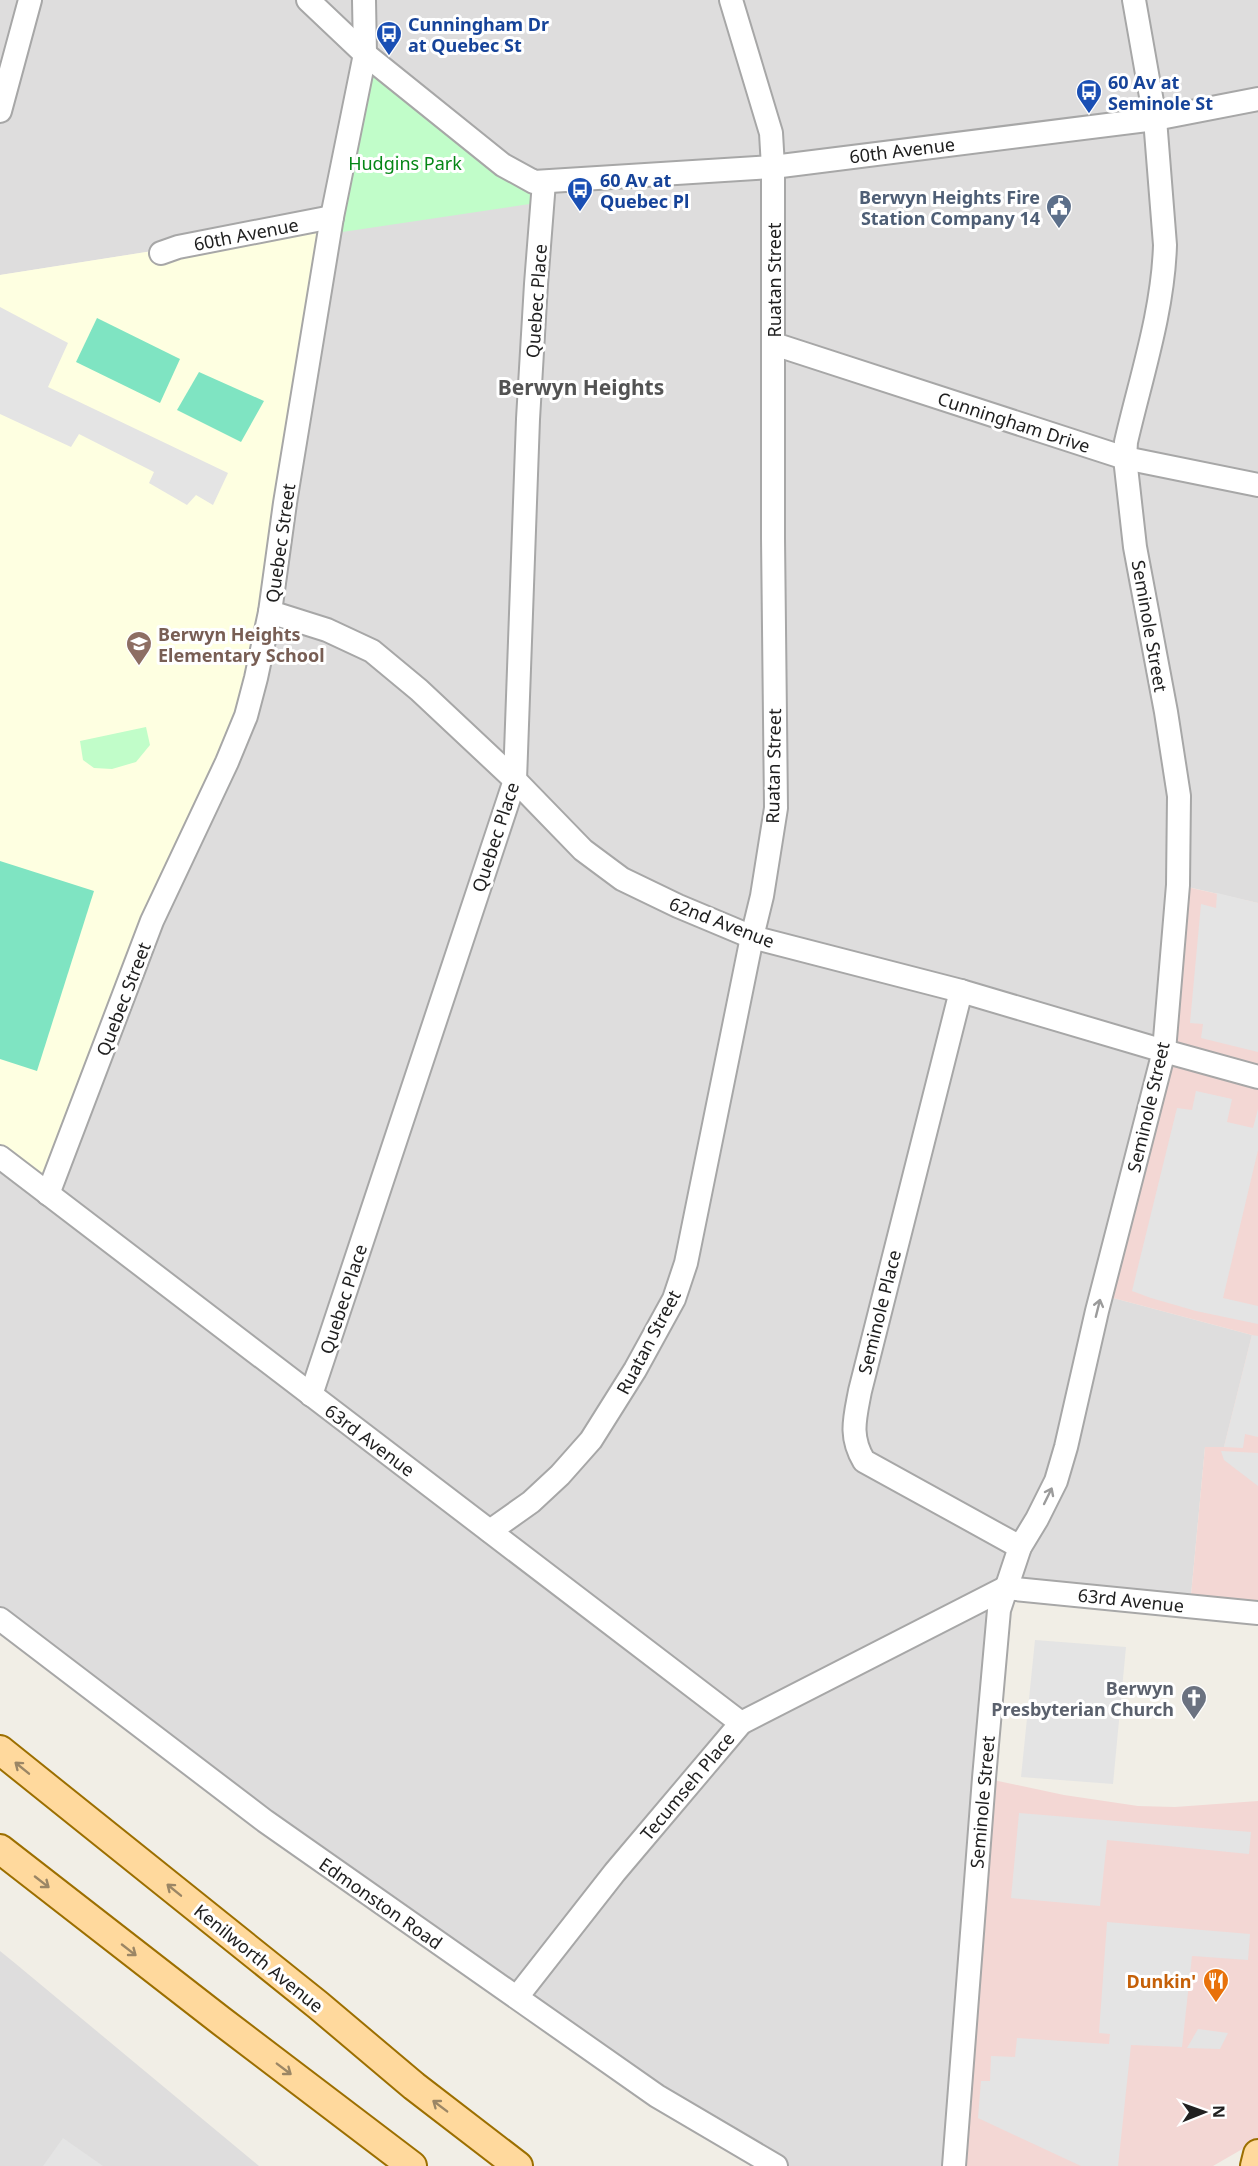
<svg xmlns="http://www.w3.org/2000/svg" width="1258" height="2166" viewBox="0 0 1258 2166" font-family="'Noto Sans',sans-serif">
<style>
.residential{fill:#dedddd}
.commercial{fill:#f3d7d4}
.education{fill:#feffe1}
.park{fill:#c1fdc9}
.pitch{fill:#7fe4c2}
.parking{fill:#e4e4e4}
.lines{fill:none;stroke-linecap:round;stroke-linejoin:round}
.minor-casing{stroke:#a7a7a7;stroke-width:26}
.major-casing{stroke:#9c6f00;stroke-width:32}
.minor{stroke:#fff;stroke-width:22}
.major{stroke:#ffd99d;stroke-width:28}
.oneway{stroke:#9b9b9b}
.oneway2{stroke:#9b8665}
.labels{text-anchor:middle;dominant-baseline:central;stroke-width:6;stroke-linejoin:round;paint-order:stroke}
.transit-label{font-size:18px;font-weight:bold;fill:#164399;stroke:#fff;text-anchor:start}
.street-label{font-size:18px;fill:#202020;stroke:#fff}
.park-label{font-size:18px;fill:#058716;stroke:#fff}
.service-label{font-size:18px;font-weight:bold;fill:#4e5e75;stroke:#fff;text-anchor:end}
.education-label{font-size:18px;font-weight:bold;fill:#785e54;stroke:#fff;text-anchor:start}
.worship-label{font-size:18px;font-weight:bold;fill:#5b616d;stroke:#fff;text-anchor:end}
.food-label{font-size:18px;font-weight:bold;fill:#c56008;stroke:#fff;text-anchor:end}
.quarter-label{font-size:21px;font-weight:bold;fill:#535353;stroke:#fff}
</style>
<rect width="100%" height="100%" fill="#f1eee6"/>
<!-- residential -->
<g class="residential">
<path d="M0,0H1258V903L1179,885L1164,1051L1102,1295L1252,1335L1224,1447H1205L1190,1606L1011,1589L954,2166H776L657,2096L0,1619V1157L178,247L0,275Z"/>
<path d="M0,1951L16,1964L259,2166H0Z"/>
</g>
<!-- commercial -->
<g class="commercial">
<path d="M1178,885L1258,903V1613L1190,1606L1205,1447H1224L1252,1335L1102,1295L1164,1051Z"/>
<path d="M984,1778L1064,1795L1138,1806L1175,1807L1258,1801V2140L1213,2166H954Z"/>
</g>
<!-- education -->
<path class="education" d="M332,217L256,678L48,1194L0,1157V275L178,247Z"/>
<!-- park -->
<g class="park">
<path d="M365,54L503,165L543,202L329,234Z"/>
<path d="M146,727L150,745L136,762L112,769L94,768L83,760L80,741Z"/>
</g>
<!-- pitch -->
<g class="pitch">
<path d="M97,318L180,359L160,403L76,362Z"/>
<path d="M199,372L264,401L241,442L177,410Z"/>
<path d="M0,861L94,891L37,1071L0,1059Z"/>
</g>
<!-- parking -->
<g class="parking">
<path d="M0,307L68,343L48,387L228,473L213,505L196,495L187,505L149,483L154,472L79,434L71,447L0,414Z"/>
<path d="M1217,893L1258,903V1052L1201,1038L1203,1024L1190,1023L1201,904L1216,908Z"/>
<path d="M1196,1091L1232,1099L1227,1122L1253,1128L1258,1109V1150L1223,1298L1258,1306V1324L1196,1311L1151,1298L1132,1291L1177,1108L1192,1110Z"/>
<path d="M1252,1335L1258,1336V1437L1245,1434L1243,1448L1224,1447Z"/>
<path d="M1221,1451L1258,1453V1486L1224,1460Z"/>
<path d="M1035,1640L1126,1647L1113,1784L1021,1777Z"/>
<path d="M1019,1813L1251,1832L1249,1854L1107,1840L1100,1906L1011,1898Z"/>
<path d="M1107,1922L1250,1934L1248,1960L1192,1956L1182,2047L1131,2045L1118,2166H1081L978,2118L981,2081H990L991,2056L1015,2057L1017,2038L1109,2044L1110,2034L1099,2033Z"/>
<path d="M1198,2029L1228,2033L1220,2049L1187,2048Z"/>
<path d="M63,2138L103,2166H43Z"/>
</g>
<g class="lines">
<defs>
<g id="minor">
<path d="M308,0L365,54L503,165L534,182L773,167L1155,119L1258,99"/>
<path d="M0,111L30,0"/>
<path d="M161,253L178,247L332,217"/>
<path d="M774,344L1125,458L1258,485"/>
<path d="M270,612L327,630L372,651L419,690L515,780L583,850L622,879L678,906L752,937L961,991L1164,1051L1258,1077"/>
<path d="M961,991L860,1391C855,1418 849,1436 864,1461L1020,1547"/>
<path d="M0,1157L741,1723"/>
<path d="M48,1194L152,921L227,762L246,716L256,678L270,612L285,503L332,217L365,54L364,0"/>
<path d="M311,1395L515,780L528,419L536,284L544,182"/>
<path d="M490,1531L531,1502L560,1475L591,1440L635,1370L674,1299L686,1263L752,937L762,896L776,808L773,538V167L771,133L731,0"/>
<path d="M0,1619L265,1821L657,2096L776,2166"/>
<path d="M517,1997L615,1872L741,1723L1005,1588L1258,1613"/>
<path d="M954,2166L984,1778L999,1610L1020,1547L1037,1519L1056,1481L1066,1447L1097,1311L1164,1051L1178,885L1179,796L1166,712L1135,547L1125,458L1126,442C1141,377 1163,312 1165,245L1155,119L1134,0"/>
</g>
<g id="major">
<path d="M0,1750L318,2005L414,2086L518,2166"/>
<path d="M0,1849L220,2020L412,2166"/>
<path d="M1255,2166L1258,2154"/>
</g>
</defs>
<!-- minor casing -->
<use href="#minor" class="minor-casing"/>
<!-- major casing -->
<use href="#major" class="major-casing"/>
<!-- minor -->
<use href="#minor" class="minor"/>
<!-- major -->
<use href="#major" class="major"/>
</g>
<!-- one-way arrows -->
<defs><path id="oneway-shaft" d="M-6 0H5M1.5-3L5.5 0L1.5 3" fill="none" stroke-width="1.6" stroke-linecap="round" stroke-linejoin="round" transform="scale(1.5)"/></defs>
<g class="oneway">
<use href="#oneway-shaft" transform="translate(1098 1308) rotate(-76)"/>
<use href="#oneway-shaft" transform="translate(1048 1496) rotate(-64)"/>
</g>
<g class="oneway2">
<use href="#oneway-shaft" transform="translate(22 1768) rotate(-141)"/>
<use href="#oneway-shaft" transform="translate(42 1882) rotate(38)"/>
<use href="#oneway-shaft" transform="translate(174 1890) rotate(-141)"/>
<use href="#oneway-shaft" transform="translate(129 1950) rotate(38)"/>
<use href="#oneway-shaft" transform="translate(284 2069) rotate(37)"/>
<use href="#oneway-shaft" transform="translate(440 2106) rotate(-143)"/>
</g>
<!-- icons -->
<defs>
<symbol id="bus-pin" viewBox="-11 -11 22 30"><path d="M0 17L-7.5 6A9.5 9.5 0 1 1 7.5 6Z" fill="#1a4fb4" stroke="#fff"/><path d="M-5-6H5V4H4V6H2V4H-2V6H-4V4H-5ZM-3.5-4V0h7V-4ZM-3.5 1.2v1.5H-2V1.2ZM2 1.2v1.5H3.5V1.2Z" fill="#fff"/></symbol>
<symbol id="civic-pin" viewBox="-11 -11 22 30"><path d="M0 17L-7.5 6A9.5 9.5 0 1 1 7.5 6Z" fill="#5c6f8a" stroke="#fff"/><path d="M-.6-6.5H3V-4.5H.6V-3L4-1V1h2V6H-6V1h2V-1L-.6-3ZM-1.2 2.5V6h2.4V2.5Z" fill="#fff"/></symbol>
<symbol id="school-pin" viewBox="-11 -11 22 30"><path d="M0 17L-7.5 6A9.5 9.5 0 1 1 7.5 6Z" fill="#8d6e63" stroke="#fff"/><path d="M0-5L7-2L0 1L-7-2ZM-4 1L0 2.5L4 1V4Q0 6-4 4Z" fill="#fff"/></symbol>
<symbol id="church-pin" viewBox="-11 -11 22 30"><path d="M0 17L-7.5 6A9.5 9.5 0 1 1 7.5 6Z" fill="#6b7280" stroke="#fff"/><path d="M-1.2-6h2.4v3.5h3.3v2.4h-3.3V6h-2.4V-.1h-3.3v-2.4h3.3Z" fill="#fff"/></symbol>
<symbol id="restaurant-pin" viewBox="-11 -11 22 30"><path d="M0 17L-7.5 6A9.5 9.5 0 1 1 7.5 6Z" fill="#e8710a" stroke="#fff"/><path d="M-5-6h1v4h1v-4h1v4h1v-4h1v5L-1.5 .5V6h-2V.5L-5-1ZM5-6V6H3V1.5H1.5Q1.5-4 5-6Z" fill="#fff"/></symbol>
</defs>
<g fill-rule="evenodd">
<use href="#bus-pin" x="374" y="19" width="30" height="40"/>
<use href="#bus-pin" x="1074" y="77" width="30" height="40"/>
<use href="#bus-pin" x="565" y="175" width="30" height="40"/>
<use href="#civic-pin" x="1044" y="192" width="30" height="40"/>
<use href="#school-pin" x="124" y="629" width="30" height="40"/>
<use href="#church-pin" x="1179" y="1683" width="30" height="40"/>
<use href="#restaurant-pin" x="1201" y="1966" width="30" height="40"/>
</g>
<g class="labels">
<!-- transit labels -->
<g class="transit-label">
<text x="408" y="24">Cunningham Dr<tspan x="408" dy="21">at Quebec St</tspan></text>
<text x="1108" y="82">60 Av at<tspan x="1108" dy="21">Seminole St</tspan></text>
<text x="600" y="180">60 Av at<tspan x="600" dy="21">Quebec Pl</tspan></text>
</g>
<!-- street labels -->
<g class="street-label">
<text transform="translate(902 150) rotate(-7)">60th Avenue</text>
<text transform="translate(246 234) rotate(-11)">60th Avenue</text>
<text transform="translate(774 280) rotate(-90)">Ruatan Street</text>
<text transform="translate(536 301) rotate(-86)">Quebec Place</text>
<text transform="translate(1014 422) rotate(18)">Cunningham Drive</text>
<text transform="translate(280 543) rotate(-82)">Quebec Street</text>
<text transform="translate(1150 626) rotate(80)">Seminole Street</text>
<text transform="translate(773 766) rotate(-89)">Ruatan Street</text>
<text transform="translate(495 837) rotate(-72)">Quebec Place</text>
<text transform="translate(722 922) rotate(21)">62nd Avenue</text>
<text transform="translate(123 999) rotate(-69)">Quebec Street</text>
<text transform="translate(1148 1107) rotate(-77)">Seminole Street</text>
<text transform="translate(343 1299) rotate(-72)">Quebec Place</text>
<text transform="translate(879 1312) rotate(-76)">Seminole Place</text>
<text transform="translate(648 1342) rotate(-62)">Ruatan Street</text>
<text transform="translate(370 1440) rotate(37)">63rd Avenue</text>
<text transform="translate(1131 1600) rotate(6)">63rd Avenue</text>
<text transform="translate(687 1786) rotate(-50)">Tecumseh Place</text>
<text transform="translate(982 1802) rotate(-85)">Seminole Street</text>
<text transform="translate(381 1903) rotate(35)">Edmonston Road</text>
<text transform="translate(259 1958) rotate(39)">Kenilworth Avenue</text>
</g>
<!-- park labels -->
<g class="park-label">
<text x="405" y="163">Hudgins Park</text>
</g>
<!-- service labels -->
<g class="service-label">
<text x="1040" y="197">Berwyn Heights Fire<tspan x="1040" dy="21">Station Company 14</tspan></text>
</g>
<!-- education labels -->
<g class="education-label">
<text x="158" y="634">Berwyn Heights<tspan x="158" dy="21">Elementary School</tspan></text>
</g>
<!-- worship labels -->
<g class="worship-label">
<text x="1174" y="1688">Berwyn<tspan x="1174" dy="21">Presbyterian Church</tspan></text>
</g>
<!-- food labels -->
<g class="food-label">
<text x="1196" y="1981">Dunkin'</text>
</g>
<!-- quarter labels -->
<g class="quarter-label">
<text x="581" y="387">Berwyn Heights</text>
</g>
</g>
<!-- north arrow -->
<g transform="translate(1204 2112) rotate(89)" stroke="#ffffff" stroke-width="4.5" paint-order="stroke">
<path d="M0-4.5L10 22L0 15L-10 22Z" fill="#202020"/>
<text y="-9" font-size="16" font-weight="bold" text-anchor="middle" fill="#202020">N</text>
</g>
</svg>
